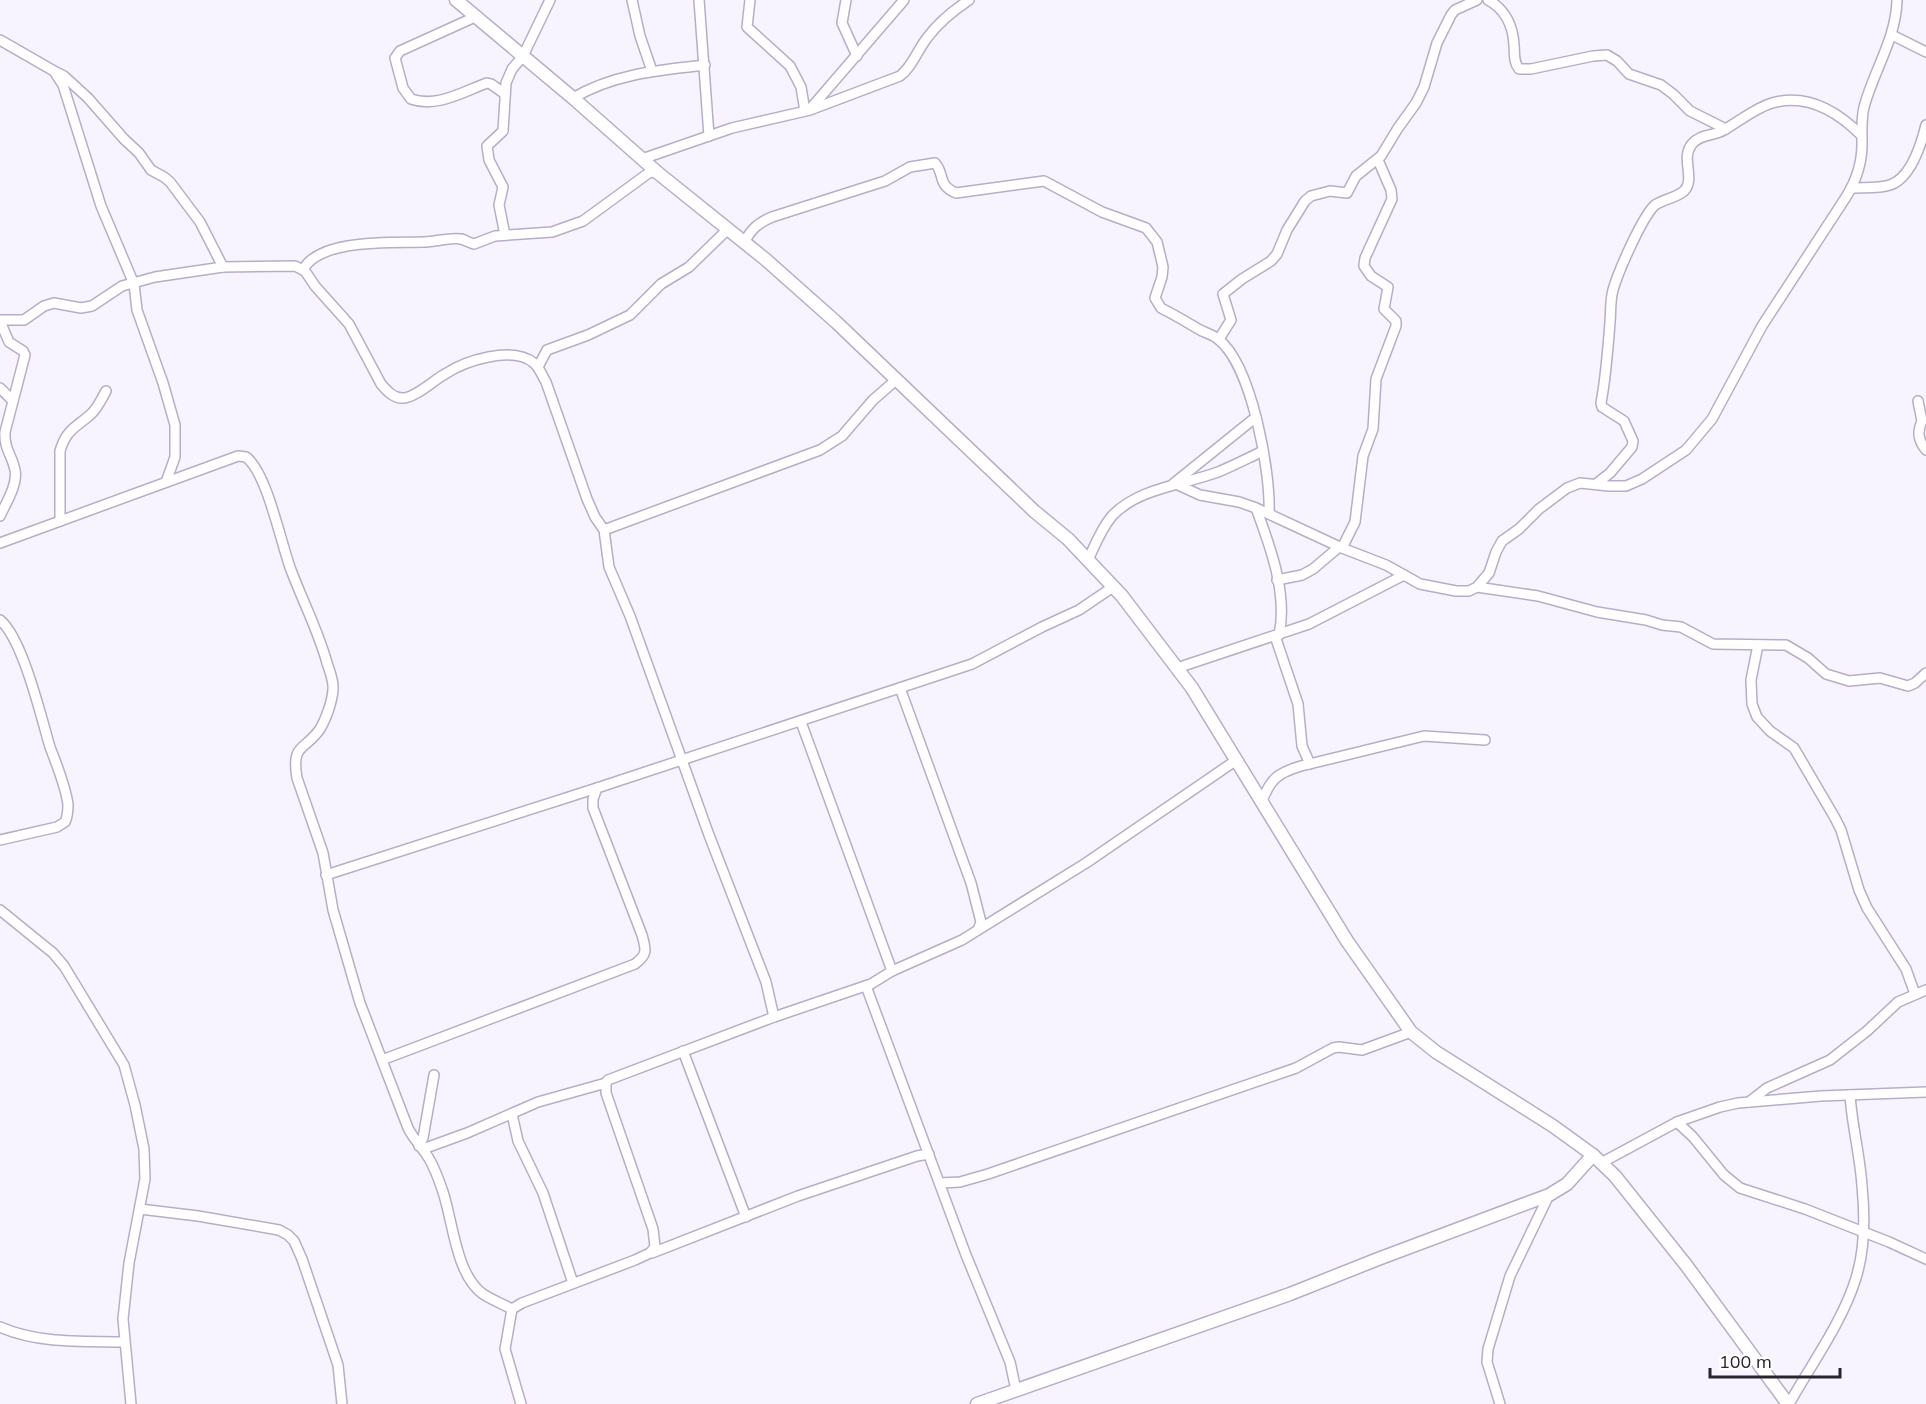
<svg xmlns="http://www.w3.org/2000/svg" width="1926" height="1404" viewBox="0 0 1926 1404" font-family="Mulish,sans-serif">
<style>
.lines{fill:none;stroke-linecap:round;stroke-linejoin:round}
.minor-casing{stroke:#b8adc7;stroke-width:12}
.tertiary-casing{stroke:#b8adc7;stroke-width:15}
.minor{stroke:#fff;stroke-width:9}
.tertiary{stroke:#fff;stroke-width:12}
</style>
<rect width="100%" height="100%" fill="#f8f4ff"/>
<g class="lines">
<defs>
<g id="minor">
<path d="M632,0L640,36L652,71"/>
<path d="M699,0L709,136"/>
<path d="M750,0L747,27L790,66L801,87L805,111"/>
<path d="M846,0L842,23L857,56"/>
<path d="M1488,0C1505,9 1513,26 1514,45C1515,54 1513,61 1519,69H1531L1593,56L1607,55L1617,61L1629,74L1661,85L1673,94L1690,111L1726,129"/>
<path d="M475,17L400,51L395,58L403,88L411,99C437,108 462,92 487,83L491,84L505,94"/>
<path d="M1892,35L1926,52"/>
<path d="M0,40L54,71L63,85L101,206L134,284L137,310L163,383L175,425V457L166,482"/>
<path d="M56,72L64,76L88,98L124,139L139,153L151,170L164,177L170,182L200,222L223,267"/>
<path d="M573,98C613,74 659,70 705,65"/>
<path d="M811,108L904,0"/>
<path d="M642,159L732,128L810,110L900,76C912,67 917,51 927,38C938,23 954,10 969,0"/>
<path d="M1851,188C1864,187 1878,189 1890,185C1911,178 1921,145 1926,125"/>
<path d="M505,235L499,205L503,187L489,160L487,146L503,131L506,83L512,69L523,56L550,0"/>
<path d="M744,243C751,229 758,223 772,217L885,181L910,167L935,163C945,174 937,185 956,193L1044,181L1102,212L1146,228L1157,242L1163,267L1162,277L1155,298L1161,308C1175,315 1188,323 1202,331C1207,333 1213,335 1218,339C1252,365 1271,473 1269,514"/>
<path d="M303,270C319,238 394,243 424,242C436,242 449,237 461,239C466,240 469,243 474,244L495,236L552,232L583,221L650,172L658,173"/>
<path d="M0,320H24L44,306L54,303L81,308L92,306L122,286L155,277L223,267L295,266L305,271L315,286L349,324L381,384C387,391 394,399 404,398C416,397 434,380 445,374C465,361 512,345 534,363C540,368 542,376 546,382L587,499L595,517L604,530L609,567L630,616L709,835L766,982L774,1017"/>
<path d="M0,321L9,342L23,351L25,355L5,432C4,449 12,455 15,470C18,484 6,503 0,516"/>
<path d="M1219,339L1231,320L1223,294L1242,279L1271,261L1277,254L1287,230L1305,201L1311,196L1330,191L1347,193L1356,176L1381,156L1398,128L1416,103L1424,87L1437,43L1451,15L1455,10L1477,0"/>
<path d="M538,367L547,350L588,335L630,315L661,284L689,267L728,229"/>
<path d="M0,388L13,401"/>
<path d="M1918,401L1922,421C1917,432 1918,440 1926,450"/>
<path d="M1173,484L1256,417"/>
<path d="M1176,484L1200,495L1239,502L1256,508L1342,548L1386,565L1420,584L1456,591H1469L1477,587L1489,573L1496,552L1502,541L1519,529L1539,509L1567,488L1580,483L1609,486H1626L1642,479L1686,450L1712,419L1762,326L1846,197C1856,181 1862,164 1862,144C1862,131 1861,120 1864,107C1874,70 1896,39 1897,0"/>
<path d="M1596,484L1610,473L1632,447L1633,441L1624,421L1602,407L1601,403C1606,376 1608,349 1610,322C1611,312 1610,300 1613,290C1618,272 1642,217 1655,205C1664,199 1676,198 1684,191C1696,179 1680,158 1692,144C1700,134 1714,136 1724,130C1740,121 1755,108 1772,103C1807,93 1838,112 1861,135"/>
<path d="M1256,508C1270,546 1288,594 1279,635"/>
<path d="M60,521V451C66,430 75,428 90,415C97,409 101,400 106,391"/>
<path d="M604,530L820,450L842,436L873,400L896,380"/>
<path d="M0,543L238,456L246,457C267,472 281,544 291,570C303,602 318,630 327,663C330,672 334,681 333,690C332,702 326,719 320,729C305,751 291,743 297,778L323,853L333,910L360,1003L408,1128C413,1138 420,1145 426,1154C434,1165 439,1180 443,1192C453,1222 456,1275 483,1294C492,1300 503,1304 512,1309"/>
<path d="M1342,548L1355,522L1363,456L1373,429L1376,379L1396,326V321L1384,309L1388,287L1371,276L1364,266L1365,258L1392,199L1391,190L1378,160"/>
<path d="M1088,560C1095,545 1101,529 1112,516C1138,488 1183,485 1218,472C1233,466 1248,458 1263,451"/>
<path d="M1277,580L1302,575L1313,569L1339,547"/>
<path d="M1477,587L1538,596L1597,612L1646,620L1662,625L1681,627L1713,644L1786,645L1808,658L1826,674L1849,681L1880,678L1908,686L1915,683L1926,673"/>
<path d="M0,620C23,639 41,717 50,747C57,766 65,784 68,804C68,810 68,816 65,822L57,827L0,840"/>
<path d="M1275,636L1298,704L1302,746L1310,764"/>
<path d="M1758,645L1751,680L1752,704L1757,717L1770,731L1794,748L1835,818L1841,830L1859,890L1867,908L1906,969L1915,994"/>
<path d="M1177,668L1309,624L1404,575"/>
<path d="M801,722L892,971"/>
<path d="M1262,801C1271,778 1278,773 1301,766L1424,736L1485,740"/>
<path d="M326,875L597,788"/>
<path d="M0,910L53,953L64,966L124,1065L135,1105L144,1149L145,1179L129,1263L123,1319L131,1404"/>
<path d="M978,930L1086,863L1235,761"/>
<path d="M866,986L966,1255L1010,1362L1016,1390"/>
<path d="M683,1051L746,1217"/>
<path d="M382,1060L635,964C648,954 646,950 642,935L593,808V799L597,788L972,664L1042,627L1079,610L1113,587"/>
<path d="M1749,1102L1767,1088L1830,1060L1867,1031L1898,1002L1926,990"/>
<path d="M512,1114L518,1141L543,1193L573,1283"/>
<path d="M1677,1122L1693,1137L1724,1175L1740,1188L1805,1209L1889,1242L1926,1259"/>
<path d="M419,1146L423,1138L434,1075"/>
<path d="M423,1149L467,1133L538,1102L606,1083"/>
<path d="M1601,1163L1677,1122L1720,1107L1738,1103L1821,1096L1926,1092"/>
<path d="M940,1183L960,1182L988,1174L1296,1068L1333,1048L1339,1047L1362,1050L1411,1032"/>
<path d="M140,1209L198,1216L279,1230L288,1235L294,1241L302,1259L338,1365L342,1404"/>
<path d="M652,1253L798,1196L917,1156L929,1154"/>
<path d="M0,1327C39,1344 82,1341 124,1342"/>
<path d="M521,1404L505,1349L512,1309L522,1303L635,1260L650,1253L655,1247L653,1229L606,1093V1083L608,1080L774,1017L871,984L892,971L962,940L978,930L981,922L971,883L900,688"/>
<path d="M1500,1404L1487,1362L1488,1349L1510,1276L1549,1195"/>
<path d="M1789,1404C1811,1365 1843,1321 1856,1278C1865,1249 1865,1216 1862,1186C1860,1155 1852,1126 1850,1095"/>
</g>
<g id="tertiary">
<path d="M456,0L573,98L658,173L765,259L836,322L1034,511L1068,539L1122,596L1192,688L1347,941L1411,1032L1436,1052L1553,1126L1593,1155L1615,1176L1686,1265L1788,1404"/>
<path d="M977,1404L1290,1294L1378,1259L1549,1195L1567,1184L1593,1155"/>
</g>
</defs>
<!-- minor casing -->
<use href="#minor" class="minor-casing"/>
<!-- tertiary casing -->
<use href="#tertiary" class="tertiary-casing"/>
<!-- minor -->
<use href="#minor" class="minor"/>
<!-- tertiary -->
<use href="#tertiary" class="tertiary"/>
</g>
<!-- scale -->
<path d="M1710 1368v9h130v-9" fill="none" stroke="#29252f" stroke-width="3"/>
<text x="1719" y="1368" font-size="18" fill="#29252f" stroke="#ffffff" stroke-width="4.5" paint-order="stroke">100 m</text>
</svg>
